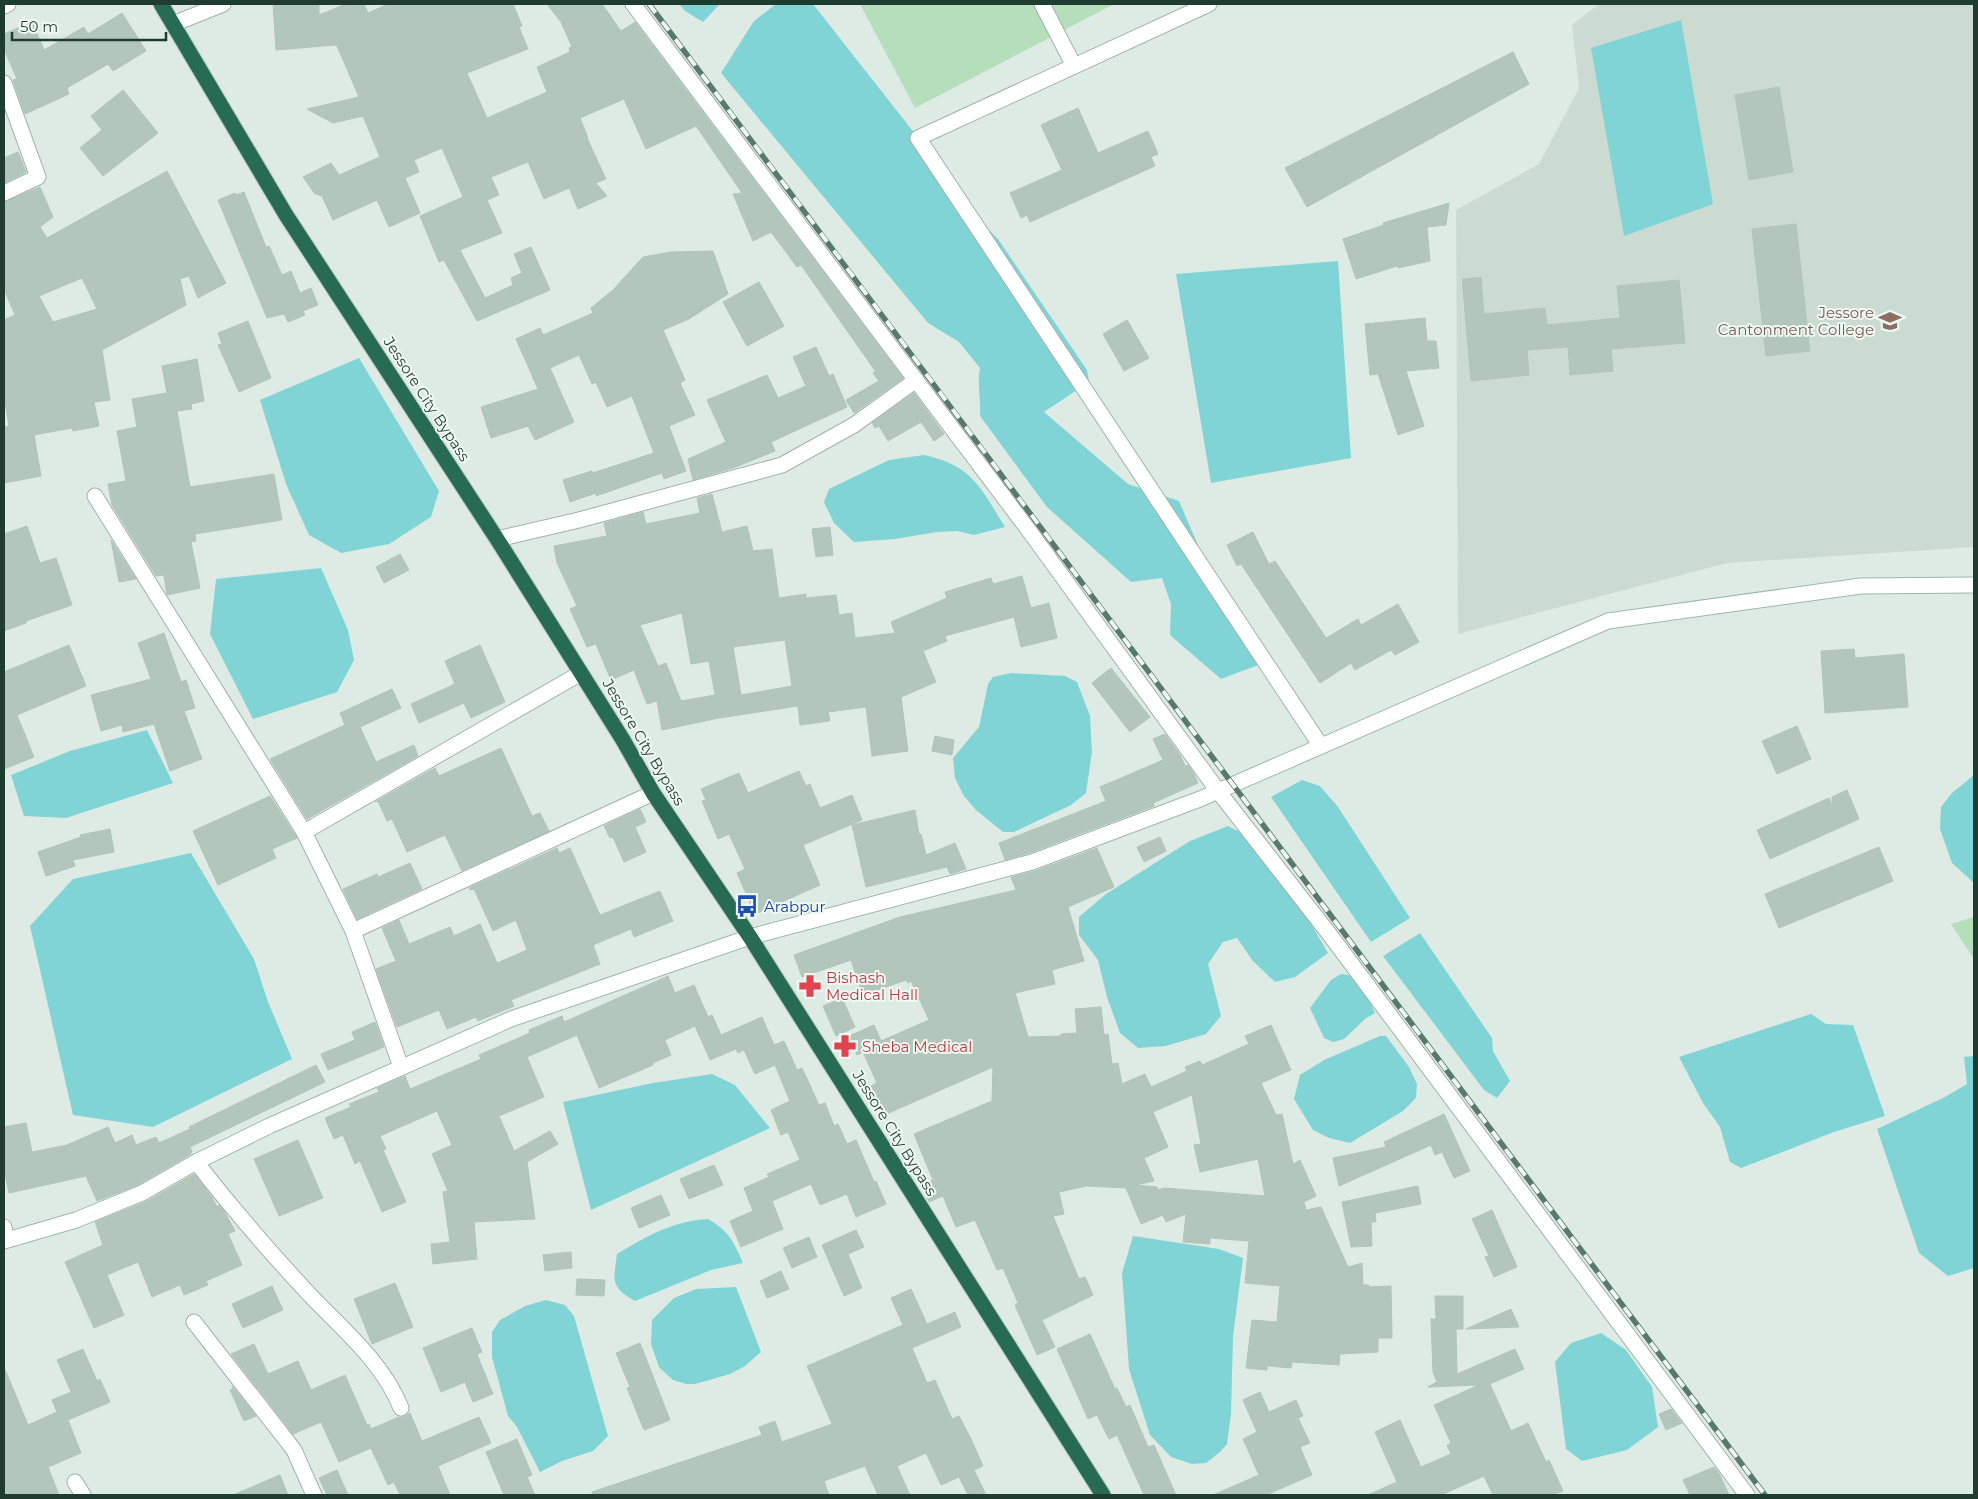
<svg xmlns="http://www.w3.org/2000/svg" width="1978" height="1499" viewBox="0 0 1978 1499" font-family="Montserrat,sans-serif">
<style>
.built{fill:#ccdbd2;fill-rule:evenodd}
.green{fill:#b5dfbb}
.water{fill:#81d4d6}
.building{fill:#b3c6bc;stroke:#b0c5ba;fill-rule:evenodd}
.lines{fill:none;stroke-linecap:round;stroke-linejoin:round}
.street-casing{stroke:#a1b3aa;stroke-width:17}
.secondary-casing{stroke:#9cb8aa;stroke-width:17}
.highway-casing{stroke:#bcc5c1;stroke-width:17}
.street{stroke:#fff;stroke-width:15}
.secondary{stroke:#fff;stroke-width:15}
.highway{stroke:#276b54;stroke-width:15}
.rail-casing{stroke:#58796c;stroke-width:5.5}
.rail{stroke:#eff8f2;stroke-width:4;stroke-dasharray:11;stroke-linecap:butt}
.labels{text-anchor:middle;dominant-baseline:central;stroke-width:4;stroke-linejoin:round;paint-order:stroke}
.education-label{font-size:15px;fill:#785e54;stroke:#eff8f2;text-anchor:end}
.street-label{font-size:15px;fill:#1e3d30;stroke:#eff8f2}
.transit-label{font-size:15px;fill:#164399;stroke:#eff8f2;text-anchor:start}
.health-label{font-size:15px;fill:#be3a42;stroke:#eff8f2;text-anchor:start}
</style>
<rect width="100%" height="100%" fill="#deebe4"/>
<!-- built -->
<path class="built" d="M1599,4H1974V547L1727,563L1458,634L1456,210L1539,164L1579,88L1572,25ZM1779,87L1793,172L1749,180L1735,95ZM1796,224L1810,351L1766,356L1752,229ZM1481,277L1484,308L1464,310L1461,279ZM1679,280L1685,342L1623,348L1617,286ZM1545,308L1549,348L1527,350L1529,375L1471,380L1465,315ZM1608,319L1613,371L1570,375L1566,323Z"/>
<!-- green -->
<g class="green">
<path d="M860,4H1114L915,108Z"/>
<path d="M1974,917V959L1951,924Z"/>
</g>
<!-- water -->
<g class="water">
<path d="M679,4H720L703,22L685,11Z"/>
<path d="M776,4H813L952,181L965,206L998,239L1087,370L1089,382L1044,412L1128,484L1179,501L1201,552L1261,664L1221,679L1170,635L1171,604L1162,578L1131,582L1047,507L980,416C981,400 977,385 980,368L959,342L928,323L721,73L754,21Z"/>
<path d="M1681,20L1713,204L1624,236L1591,48Z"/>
<path d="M1338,261L1351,458L1211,483L1176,274Z"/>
<path d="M359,358L439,491L431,517L389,544L341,553L309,535L286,484L260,400Z"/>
<path d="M924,455C972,465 981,488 1005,527L974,535L957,531L937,532L895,539L854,542L834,523L824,502L829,489L889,460Z"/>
<path d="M321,568L348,630L354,660L337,692L253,719L210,634L216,579Z"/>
<path d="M1011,673L1065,676L1077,682L1090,716L1092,752L1086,793L1071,805L1014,832H1003L976,810L964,796L955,778L953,758L979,727L988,684L993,677Z"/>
<path d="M147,730L173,783L66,818L24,816L11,775L70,751Z"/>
<path d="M1974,775V883L1952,863L1940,829L1941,807L1952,793Z"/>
<path d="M1302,780L1320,786L1338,807L1410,918L1371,942L1271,797Z"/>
<path d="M1228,826L1242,833L1310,922L1328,953L1295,977L1275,982L1252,960L1237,938L1223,942L1208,964L1221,1016L1206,1034L1166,1046L1138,1048L1120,1033L1107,997L1098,960L1079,935V917L1106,894L1190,841Z"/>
<path d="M191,853L254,959L268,1002L292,1059L153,1127L73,1115L30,926L73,879Z"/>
<path d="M1420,933L1492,1038L1493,1051L1510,1081L1497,1098L1484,1090L1383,956Z"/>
<path d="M1341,974C1362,975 1367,996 1375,1013L1365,1019L1344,1039L1333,1042L1324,1038L1310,1008L1331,980Z"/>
<path d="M1811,1014L1826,1024L1853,1025L1885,1116L1834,1132L1741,1168L1730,1162L1720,1127L1703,1103L1679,1057Z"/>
<path d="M1380,1036H1386L1409,1067L1417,1084L1416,1098L1403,1111L1350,1143L1329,1138L1313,1130L1294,1099L1300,1075L1324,1060Z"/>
<path d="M1974,1056V1268L1948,1276L1919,1253L1877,1129L1945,1097L1967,1084L1964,1057Z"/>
<path d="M712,1074L735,1085L770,1128L591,1210L563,1102L653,1083Z"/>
<path d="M708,1219C729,1231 734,1242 743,1263L711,1270L635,1301C609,1286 614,1280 617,1254C647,1236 673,1221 708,1219Z"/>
<path d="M1133,1236L1219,1249L1243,1258L1233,1336L1231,1414L1227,1444L1220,1452L1206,1463L1192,1464L1171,1457L1150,1435L1129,1369L1122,1273Z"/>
<path d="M736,1287L761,1352L745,1366L730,1374L695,1384H686L673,1380L659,1367L651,1344L652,1320L674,1298L696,1289Z"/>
<path d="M546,1300L565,1305L574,1316L608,1436L593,1451L562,1461L540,1472L517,1427L508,1416L492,1357V1332L500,1320L525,1306Z"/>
<path d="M1601,1333L1626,1350L1652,1387L1658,1427L1627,1450L1582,1461L1566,1449L1555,1362L1571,1343Z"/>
</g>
<!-- building -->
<g class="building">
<path d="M273,4H319V15L346,4H364L368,13L388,4H513L522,26L519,27L528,49L467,73L487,118L547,92L537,67L570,52L569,48L572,47L561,22L547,4H602L621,31L635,22L903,378L854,413L846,400L879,381L873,373L876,372L801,265L797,267L771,232L753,241L733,194L742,193L696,126L646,149L624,99L580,118L588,138H587L606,179L596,183L607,196L578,209L569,188L544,199L528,162L491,177L499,195L487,200L502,233L460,250L485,298L513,285L511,278L522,273L514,254L531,247L550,290L477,321L444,260L439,262L420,216L463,197L442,148L414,160L419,172L405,178L420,213L389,227L377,200L333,220L322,196L315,194L303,177L331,163L339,175L380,157L363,116L333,123L307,109L359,97L337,46L335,45L276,50Z"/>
<path d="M122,13L146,51L113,71L108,64L67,88L69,94L25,114L13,80L17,79L4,49V34L32,22L44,50L84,27L88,34Z"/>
<path d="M1513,52L1529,84L1307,207L1285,168Z"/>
<path d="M1779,87L1793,172L1749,180L1735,95Z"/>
<path d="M123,90L158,133L103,176L80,148L102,130L91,116Z"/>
<path d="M1078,108L1098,153L1148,131L1158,154L1151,157L1155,166L1030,222L1027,215L1021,218L1010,193L1062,170L1041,125Z"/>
<path d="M18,152L26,172L4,183V158Z"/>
<path d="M167,171L226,283L198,298L189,276L180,279L186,305L102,350L110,400L94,402L99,426L73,431L72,428L34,435L41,476L4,483V427L9,426L4,396V320L15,315L4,289V202L40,187L53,217L40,227L47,238ZM82,278L97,309L53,322L39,296Z"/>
<path d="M244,192L266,247L269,246L282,275L291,271L300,293L311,288L318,305L303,311L305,315L288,322L284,314L267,318L218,200L235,193L236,195Z"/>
<path d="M1449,203L1446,225L1427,227L1430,261L1398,268L1397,266L1356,279L1343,239L1384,225L1383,223Z"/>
<path d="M1796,224L1810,351L1766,356L1752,229Z"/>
<path d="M713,251L728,294L689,319L663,330L685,380L680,383L695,415L669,426L686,471L664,479L662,473L596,496V493L570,502L563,480L592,471L593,473L654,453L632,396L607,407L596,382L592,384L579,355L550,368L574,422L535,440L528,426L491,438L481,407L538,389L516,339L540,328L543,335L593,313L591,308L613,290L643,257L671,252Z"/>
<path d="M1481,277L1484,314L1545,308L1547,325L1620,318L1617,286L1679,280L1685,343L1611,349L1613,371L1570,375L1568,347L1527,350L1529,375L1471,381L1462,279Z"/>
<path d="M759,282L784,326L747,346L723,302Z"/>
<path d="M1425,318L1427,341H1436L1439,368L1406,371L1424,426L1398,435L1378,374L1370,375L1365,324Z"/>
<path d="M1127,320L1149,358L1124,371L1103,334Z"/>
<path d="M248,321L271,378L239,392L218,345L222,344L218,333Z"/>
<path d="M816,347L829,376L833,374L847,407L771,442L775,451L733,468L693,480L688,459L726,442L707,400L767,375L778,398L806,386L793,357Z"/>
<path d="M197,359L204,401L191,404L192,409L177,411L190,487L274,474L282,520L195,534L196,541L191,542L200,588L167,595L164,575L156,576L112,505L108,484L126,481L117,431L137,427L132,399L167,393L162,366Z"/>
<path d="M914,393L944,434L934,441L921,422L888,441L879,426L875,428L872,423Z"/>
<path d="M712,494L722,532L747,526L753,551L772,549L779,598L806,594V598L836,595L839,615L852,613L855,638L895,633L891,622L947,598L945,592L991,578L993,584L1022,576L1031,608L1049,603L1057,638L1021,647L1014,617L945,636L947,641L923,651L936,682L901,697L908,751L872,756L866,707L828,712L830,721L800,725L798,706L719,718L662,730L657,701L647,704L634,670L611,680L596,644L587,647L570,609L577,606L557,563L554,546L607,536L604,523L643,512L646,524L700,513L697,498ZM682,613L691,664L709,661L715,695L681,701L666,663L658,666L640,625ZM785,640L792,686L741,695L733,647Z"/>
<path d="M27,526L40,563L56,558L72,605L26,621V623L4,631V534Z"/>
<path d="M830,527L833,555L816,557L812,529Z"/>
<path d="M1253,532L1269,564L1275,561L1326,638L1358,619L1361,625L1398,604L1419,642L1395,655L1391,650L1355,670L1351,663L1320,683L1241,564L1237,566L1227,545Z"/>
<path d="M111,540L136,579L119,582Z"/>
<path d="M400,554L409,570L384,583L376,567Z"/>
<path d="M164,633L181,682L186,680L195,708L184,711L202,759L170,771L154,724L123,732L122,725L101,731L91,695L151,679L138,643Z"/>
<path d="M69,645L86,686L17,715L34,757L4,769V672Z"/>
<path d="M480,645L505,702L471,718L464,703L419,723L411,704L455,684L445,661Z"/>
<path d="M1854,649L1855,658L1904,654L1908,707L1825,713L1821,651Z"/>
<path d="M1111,668L1150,717L1130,732L1092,683Z"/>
<path d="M392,689L401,708L360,727L376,762L414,745L418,756L307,819L270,759L345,725L340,713Z"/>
<path d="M1797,726L1811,759L1777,774L1762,741Z"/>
<path d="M1165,734L1180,755L1185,766L1188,765L1194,774L1198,783L1153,803L1154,806L1029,853L1005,860L999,843L1106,801L1100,787L1163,760L1153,739Z"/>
<path d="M935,736L954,740L952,755L932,751Z"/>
<path d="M501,748L532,816L540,813L549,831L462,871L445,835L407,852L392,819L387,821L378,801L375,802L435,768L439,776Z"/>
<path d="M799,771L806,786L810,784L820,808L852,795L862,820L803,845L820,885L755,914L737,873L745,869L729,834L718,839L702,801L706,800L701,789L739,773L748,793Z"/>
<path d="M1847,790L1859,819L1770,859L1757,830L1829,798L1832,806V797Z"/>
<path d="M270,796L297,838L272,849L276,858L218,885L193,831Z"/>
<path d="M640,809L646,822L635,827L646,852L624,862L613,837L610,838L604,826Z"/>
<path d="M915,810L919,834H921L926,855L955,843L966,869L950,874L947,867L866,887L852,825Z"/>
<path d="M110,829L114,852L73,860L75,866L46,876L38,852L81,837L80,835Z"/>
<path d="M1160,837L1166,851L1144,862L1137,847Z"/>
<path d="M1879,847L1893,881L1779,928L1765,894Z"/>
<path d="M557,848L559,853L570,848L600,915L660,891L673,921L634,937L631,929L593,945L600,964L511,1000L514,1006L478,1021L476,1017L447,1029L439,1010L397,1027L376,969L396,961L382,928L399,920L409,944L450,927L454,936L480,924L497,963L527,950L516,920L493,931L474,889L470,890L469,888Z"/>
<path d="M1097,848L1114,887L1068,907L1084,961L1052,970L1055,984L1015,993L1028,1037L1061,1036V1034L1077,1033L1075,1009L1101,1007L1104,1035L1108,1034L1112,1064L1118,1063L1122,1084L1145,1074L1151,1087L1187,1071L1185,1067L1200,1061L1202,1065L1249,1044L1245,1036L1271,1025L1291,1070L1261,1083L1276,1115L1282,1114L1293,1164L1300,1160L1316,1196L1304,1202L1306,1210L1321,1207L1348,1267L1362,1263L1363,1285H1369V1287L1391,1286L1392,1338H1378V1352L1340,1354L1339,1365L1292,1362L1291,1368L1267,1366V1370L1246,1368L1252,1320L1277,1322L1280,1286L1245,1283L1249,1241L1210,1238V1244L1183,1242L1186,1214L1166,1222L1163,1215L1141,1224L1126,1188L1087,1186L1059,1192L1064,1214L1053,1216L1079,1279L1085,1277L1093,1295L1042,1320L1055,1347L1037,1355L1015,1305L1018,1303L1003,1268L997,1270L975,1220L956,1227L943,1196L929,1202L921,1185L933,1180L914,1134L992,1101L993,1067L882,1116L869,1087L877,1083L863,1052L857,1055L849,1036L874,1025L881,1041L929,1020L911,981L908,983L906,980L863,995L851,960L802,977L794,955L900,917L1016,890L1011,877L1035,871ZM1192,1095L1201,1144L1194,1145L1200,1172L1258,1159L1265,1196L1164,1188L1158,1190L1157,1187L1135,1185L1154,1181L1144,1158L1168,1147L1153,1112Z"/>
<path d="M410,863L422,889L357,919L343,889L377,874L378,877Z"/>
<path d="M668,976L675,993L694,985L708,1017L712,1015L721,1035L762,1017L774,1045L784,1041L797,1070L802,1068L819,1105L825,1103L834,1126L838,1124L847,1144L856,1140L874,1182L876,1181L886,1204L856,1217L847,1194L820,1205L811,1184L772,1201L783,1229L741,1247L730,1221L753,1211L744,1188L769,1177L767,1174L800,1160L788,1132L781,1135L771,1110L790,1101L775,1065L755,1074L744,1050L738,1053L736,1049L710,1060L695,1026L665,1040L671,1055L653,1063V1065L599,1088L577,1035L527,1057L544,1097L499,1116L514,1151L550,1131L558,1144L527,1162L535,1219L474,1222L477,1259L433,1264L431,1244L450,1242L443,1192L448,1191L432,1154L452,1145L437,1111L380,1136L386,1149L383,1150L406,1202L382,1212L360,1161L355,1164L343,1135L334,1139L325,1118L351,1107L349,1104L379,1092L377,1088L405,1076L410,1089L481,1059L479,1055L530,1033L529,1030L562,1016L564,1022Z"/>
<path d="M842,998L855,1027L836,1036L823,1006Z"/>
<path d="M375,1022L384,1047L328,1070L321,1054L355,1040L352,1032Z"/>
<path d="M316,1065L325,1082L190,1147L192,1152L190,1153L191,1154L138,1185L97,1201L86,1176L9,1193L4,1169V1127L26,1123L32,1152L67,1145L108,1127L115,1143L132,1135L136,1145L156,1137L159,1143L190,1129L189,1127Z"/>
<path d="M1444,1114L1470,1171L1454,1178L1442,1152L1435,1155L1431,1145L1339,1186L1333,1158L1386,1147L1384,1142Z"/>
<path d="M298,1140L323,1198L279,1216L254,1159Z"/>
<path d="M714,1165L723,1185L689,1199L680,1179Z"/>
<path d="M194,1174L212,1197L217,1207L219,1205L224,1211L235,1231L228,1234L242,1265L206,1281L208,1285L184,1295L180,1285L152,1297L138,1262L107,1275L124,1315L94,1328L65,1262L103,1245L95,1222L147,1201Z"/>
<path d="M1418,1186L1421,1204L1375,1213L1376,1222H1371L1372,1246L1351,1247L1342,1202Z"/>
<path d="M661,1195L670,1215L639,1228L631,1208Z"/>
<path d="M1492,1210L1517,1267L1494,1277L1485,1257L1489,1256L1472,1219Z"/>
<path d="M856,1230L864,1247L848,1254L862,1288L844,1296L822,1245Z"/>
<path d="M809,1237L817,1257L792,1268L783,1248Z"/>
<path d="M571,1252L572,1268L545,1271L543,1255Z"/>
<path d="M781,1271L789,1289L767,1298L760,1281Z"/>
<path d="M577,1279L605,1280L604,1296L576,1295Z"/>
<path d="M395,1283L413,1327L372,1344L354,1299Z"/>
<path d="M272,1286L283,1310L243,1328L232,1304Z"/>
<path d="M911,1289L927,1324L955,1312L961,1327L912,1348L927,1383L935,1380L952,1419L959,1416L971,1439L983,1466L974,1470L986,1495H968L959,1477L941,1485L926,1453L897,1466L910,1495H878L865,1466L824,1481L829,1495H593L592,1492L762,1435L759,1427L775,1421L782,1442L832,1424L807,1366L903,1325L891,1298Z"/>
<path d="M1435,1296H1463V1329H1456L1457,1374L1515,1349L1524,1369L1490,1384L1511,1431L1528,1423L1546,1462L1549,1460L1563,1491L1552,1495H1493L1484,1476L1441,1495H1368L1397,1482L1375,1432L1400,1420L1421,1467L1451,1454L1447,1445L1451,1443L1434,1405L1479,1385L1428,1387L1437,1382L1433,1372L1431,1319H1436Z"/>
<path d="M1511,1309L1519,1327L1466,1329Z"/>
<path d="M472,1328L482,1352L477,1354L493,1394L473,1402L465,1382L441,1392L423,1348Z"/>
<path d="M1090,1334L1115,1389L1117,1388L1126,1407L1130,1405L1148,1447L1154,1445L1176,1495H1144L1117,1435L1109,1439L1097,1415L1088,1419L1057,1349Z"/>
<path d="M640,1343L670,1420L644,1430L627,1388L630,1387L616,1353Z"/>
<path d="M254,1344L268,1374L298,1361L311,1390L345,1375L367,1425L369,1424L371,1429L399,1417H404L410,1413L422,1441L479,1417L491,1443L438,1466L450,1495H400L394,1482L388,1485L371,1448L339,1462L321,1422L293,1434L231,1354Z"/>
<path d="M83,1349L97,1381L100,1379L110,1402L68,1420L81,1453L48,1467L59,1495H4V1367L28,1425L57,1412L52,1400L71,1392L57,1360Z"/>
<path d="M232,1386L256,1416L244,1421L230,1390L233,1389Z"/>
<path d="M1260,1392L1269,1412L1296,1400L1303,1416L1298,1418L1310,1443L1300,1447L1312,1475L1266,1495H1213L1259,1475L1243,1439L1257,1432L1243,1400Z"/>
<path d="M1671,1409L1682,1423L1666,1430L1659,1414Z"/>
<path d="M517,1439L532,1475L527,1477L535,1495H504L486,1452Z"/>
<path d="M1714,1467L1720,1475L1729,1495H1690L1683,1480Z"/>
<path d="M337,1470L348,1495H327L319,1478Z"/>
<path d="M280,1475L288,1495H233Z"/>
</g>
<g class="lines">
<defs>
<g id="street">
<path d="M633,4L1030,532L1218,791L1330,935L1747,1495"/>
<path d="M1042,4L1074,66"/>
<path d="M1209,4L918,138L1321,746"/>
<path d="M4,6L8,4"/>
<path d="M173,24L223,4"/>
<path d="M4,83L38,177L4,193"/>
<path d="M95,496L304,832L353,931L401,1067"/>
<path d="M497,539L579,520L782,465L854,425L916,380"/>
<path d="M304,832L581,673"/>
<path d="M353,931L653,793"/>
<path d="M196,1162C231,1207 269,1251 308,1293C341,1328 383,1362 401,1408"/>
<path d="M4,1227L6,1240"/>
<path d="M194,1322L294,1450L314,1495"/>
<path d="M75,1482L83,1495"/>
</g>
<path id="secondary" d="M4,1241L76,1220L142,1193L196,1162L269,1126L511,1019L750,937L1032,862L1200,799L1608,621L1861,586L1974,585"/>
<path id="highway" d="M161,4L286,215L497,539L623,740L653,793L750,937L1103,1495"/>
</defs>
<!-- street casing -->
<use href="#street" class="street-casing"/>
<!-- secondary casing -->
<use href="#secondary" class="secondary-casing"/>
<!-- highway casing -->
<use href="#highway" class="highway-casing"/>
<!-- street -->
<use href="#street" class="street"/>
<!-- secondary -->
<use href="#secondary" class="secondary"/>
<!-- highway -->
<use href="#highway" class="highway"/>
<defs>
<path id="rail" d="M649,4C1022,501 1392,999 1765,1495"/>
</defs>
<!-- rail casing -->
<use href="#rail" class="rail-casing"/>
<!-- rail -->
<use href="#rail" class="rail"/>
</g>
<!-- icons -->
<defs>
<symbol id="university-bare" viewBox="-9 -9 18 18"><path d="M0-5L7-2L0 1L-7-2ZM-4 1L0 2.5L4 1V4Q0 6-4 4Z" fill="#8d6e63" stroke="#eff8f2" stroke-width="2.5" paint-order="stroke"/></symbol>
<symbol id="bus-bare" viewBox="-9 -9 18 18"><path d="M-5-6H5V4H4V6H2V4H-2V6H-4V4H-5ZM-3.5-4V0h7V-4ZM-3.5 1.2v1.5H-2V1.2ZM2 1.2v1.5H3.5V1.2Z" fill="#1a4fb4" stroke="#eff8f2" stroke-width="2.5" paint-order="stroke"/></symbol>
<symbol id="pharmacy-bare" viewBox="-9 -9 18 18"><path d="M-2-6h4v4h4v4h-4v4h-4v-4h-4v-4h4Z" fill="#e0444e" stroke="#eff8f2" stroke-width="2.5" paint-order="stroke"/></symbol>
</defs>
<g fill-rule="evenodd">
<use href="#university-bare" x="1874" y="305" width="32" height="32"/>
<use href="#bus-bare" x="731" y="890" width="32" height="32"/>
<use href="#pharmacy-bare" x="794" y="970" width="32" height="32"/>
<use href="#pharmacy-bare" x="829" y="1030" width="32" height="32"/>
</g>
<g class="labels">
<!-- education labels -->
<g class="education-label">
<text x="1874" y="312">Jessore<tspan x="1874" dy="17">Cantonment College</tspan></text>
</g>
<!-- street labels -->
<g class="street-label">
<text transform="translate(427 399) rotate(57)">Jessore City Bypass</text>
<text transform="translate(644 742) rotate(59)">Jessore City Bypass</text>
<text transform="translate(895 1133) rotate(58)">Jessore City Bypass</text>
</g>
<!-- transit labels -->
<g class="transit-label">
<text x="764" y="906">Arabpur</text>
</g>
<!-- health labels -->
<g class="health-label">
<text x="826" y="977">Bishash<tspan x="826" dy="17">Medical Hall</tspan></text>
<text x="862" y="1046">Sheba Medical</text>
</g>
</g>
<!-- border -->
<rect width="1978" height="1499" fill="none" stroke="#1e3d30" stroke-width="10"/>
<!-- scale -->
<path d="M12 32v8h154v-8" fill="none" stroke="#1e3d30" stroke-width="2.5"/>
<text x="20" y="32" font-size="15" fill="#1e3d30" stroke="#eff8f2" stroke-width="4" paint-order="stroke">50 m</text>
</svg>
